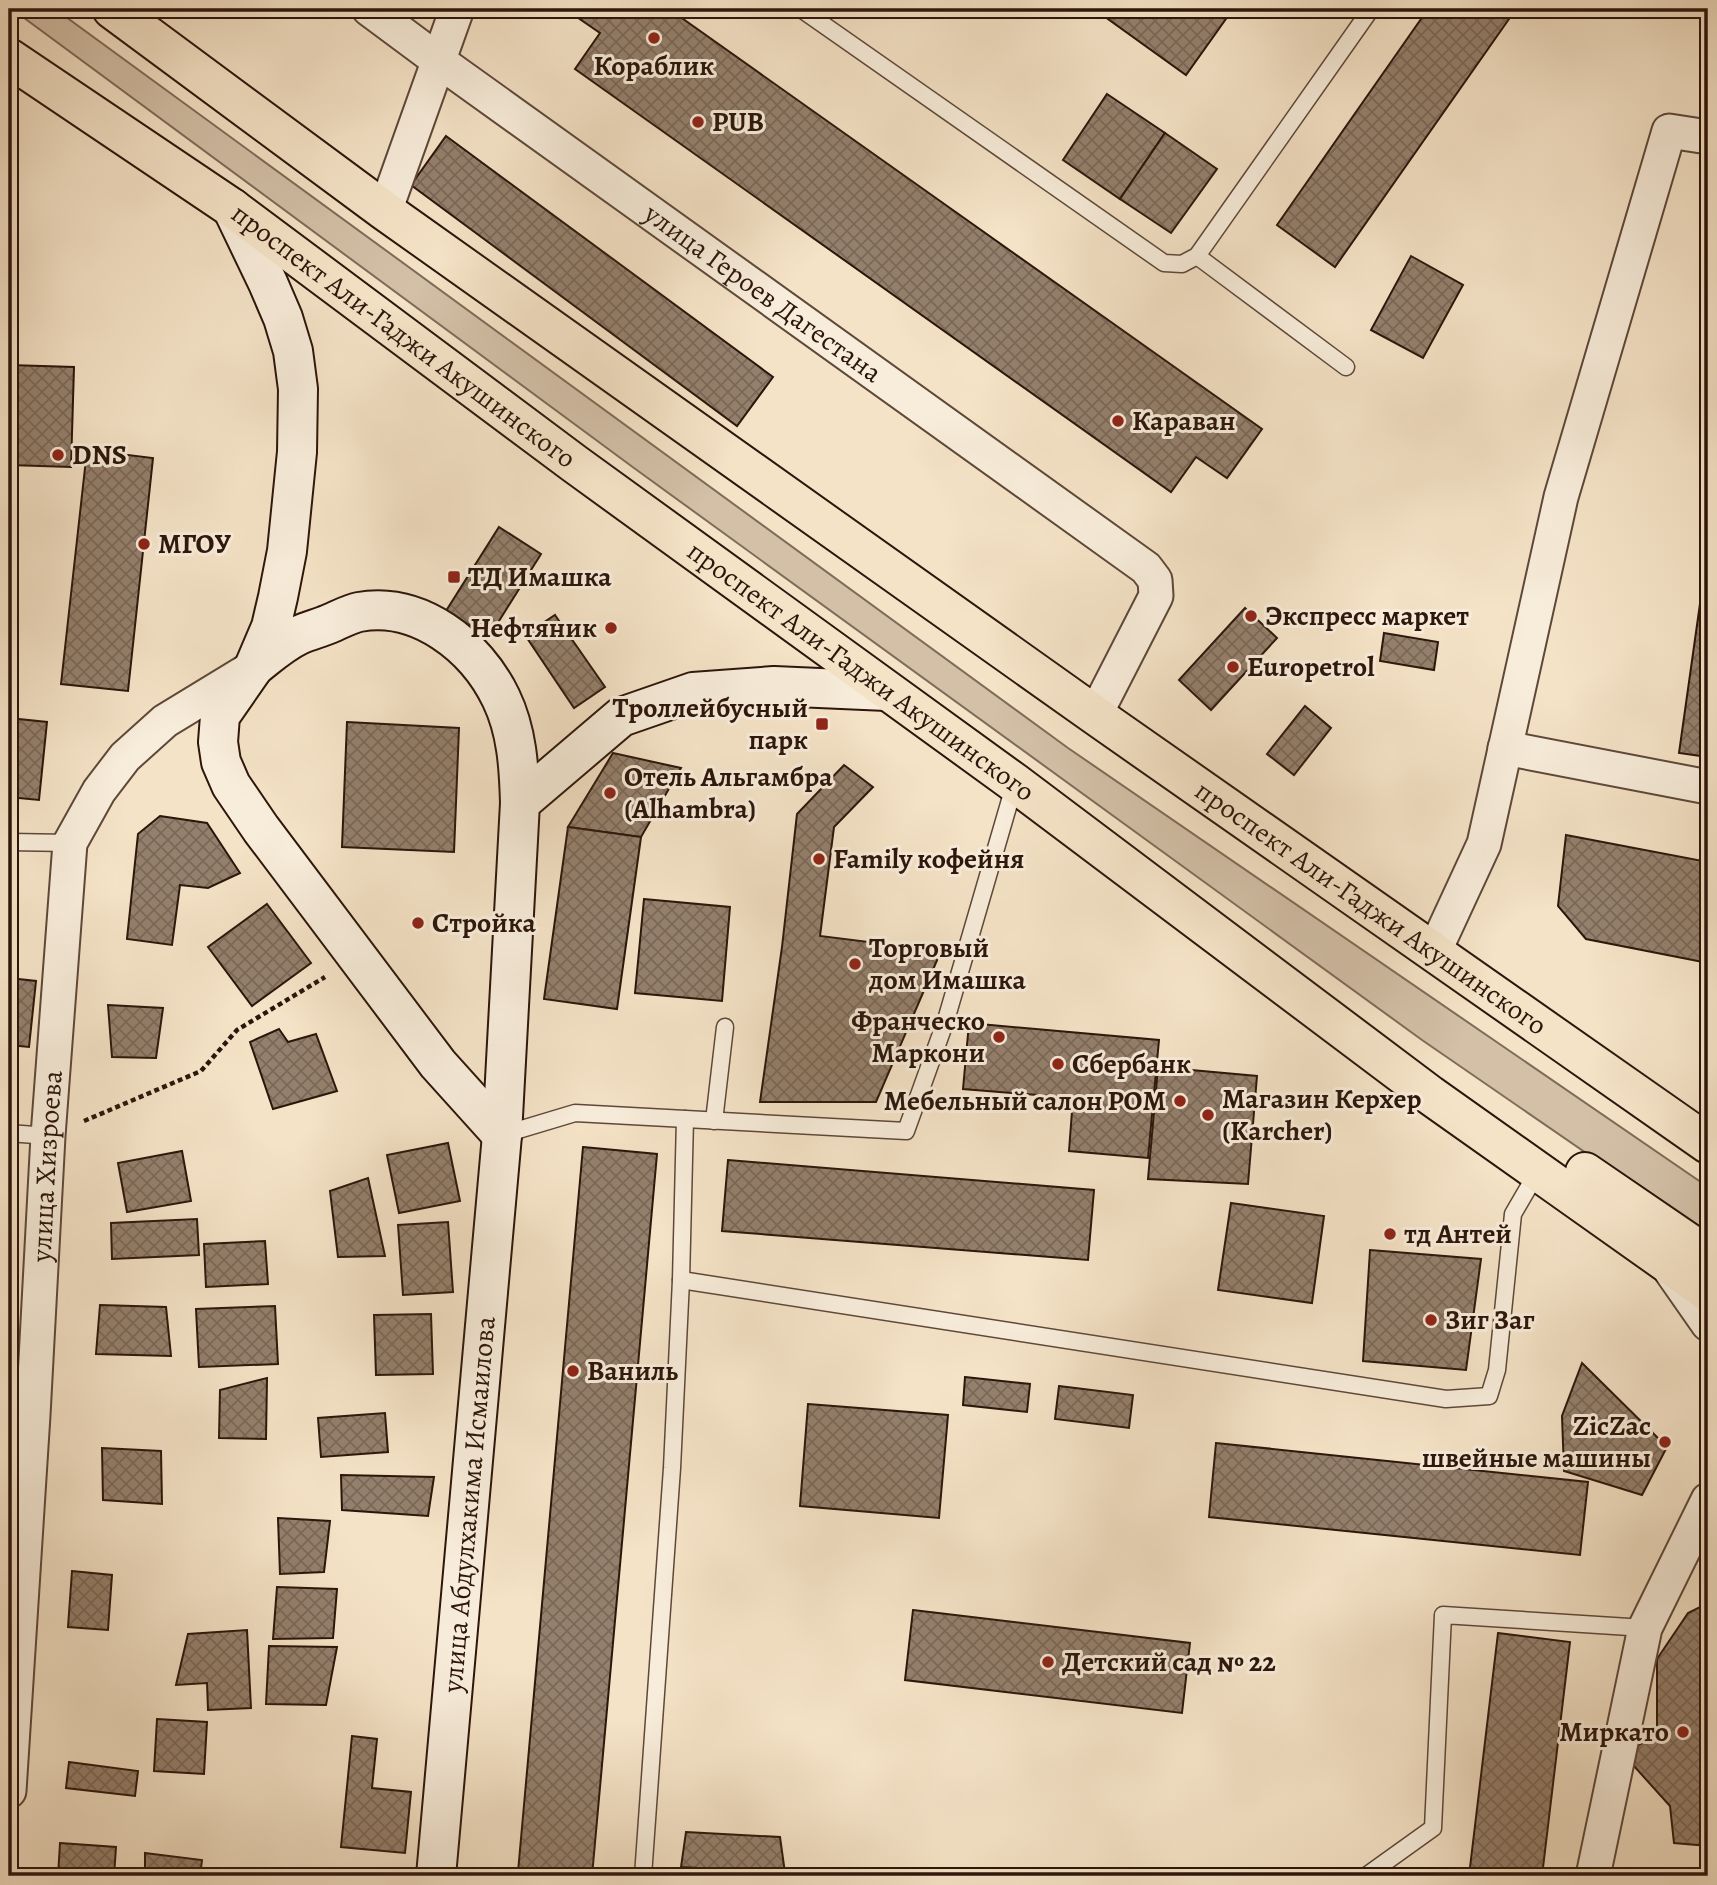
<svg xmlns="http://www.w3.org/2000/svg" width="1717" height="1885" viewBox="0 0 1717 1885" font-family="Alegreya,serif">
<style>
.green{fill:#d3c0a7;stroke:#806a59;stroke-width:2}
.building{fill:url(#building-cross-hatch);stroke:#2c150b;stroke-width:2}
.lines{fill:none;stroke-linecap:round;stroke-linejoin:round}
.service-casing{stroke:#5e483a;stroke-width:19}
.minor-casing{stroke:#5e483a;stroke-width:37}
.secondary-casing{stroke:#2c150b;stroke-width:42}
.primary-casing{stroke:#2c150b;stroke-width:42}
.path{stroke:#2c150b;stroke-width:4.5;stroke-dasharray:5 3.5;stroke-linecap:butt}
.service{stroke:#f8eddb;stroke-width:16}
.minor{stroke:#f8eddb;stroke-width:33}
.secondary{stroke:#f8eddb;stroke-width:38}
.primary{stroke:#f5e3c7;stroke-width:38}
.poi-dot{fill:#8f2418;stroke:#f8eddb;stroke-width:2.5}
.labels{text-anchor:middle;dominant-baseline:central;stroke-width:6;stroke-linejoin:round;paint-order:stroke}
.poi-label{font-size:28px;font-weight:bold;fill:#2c150b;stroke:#f8eddb;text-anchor:start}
.street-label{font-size:28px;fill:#2c150b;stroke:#f8eddb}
</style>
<defs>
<pattern id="building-cross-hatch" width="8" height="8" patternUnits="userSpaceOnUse" patternTransform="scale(1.75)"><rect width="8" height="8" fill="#95806d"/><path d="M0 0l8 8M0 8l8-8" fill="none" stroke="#7a6858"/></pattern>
</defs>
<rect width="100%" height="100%" fill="#f5e3c7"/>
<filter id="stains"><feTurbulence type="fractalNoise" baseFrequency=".00286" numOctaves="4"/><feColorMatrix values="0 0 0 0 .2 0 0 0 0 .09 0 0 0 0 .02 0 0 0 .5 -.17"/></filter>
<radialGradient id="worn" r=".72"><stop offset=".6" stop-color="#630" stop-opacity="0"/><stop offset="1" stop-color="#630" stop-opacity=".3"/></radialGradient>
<!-- green -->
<path class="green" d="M12,9H55L1068,748L1708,1187V1234L1695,1228L1422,1040L634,468Z"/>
<!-- building -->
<g class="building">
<path d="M574,9H669L1262,429L1227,478L1196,457L1171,492L575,69L600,33L571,13Z"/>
<path d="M1094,9H1233L1186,75Z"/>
<path d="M1428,9H1516L1335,267L1277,225Z"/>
<path d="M1107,94L1165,133L1120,199L1063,160Z"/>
<path d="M1165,133L1217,169L1171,233L1120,199Z"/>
<path d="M446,136L773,377L737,426L411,185Z"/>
<path d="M1411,256L1463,285L1423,358L1371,330Z"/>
<path d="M9,365L74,367L71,467L9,465Z"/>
<path d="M87,450L153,458L128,691L61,684Z"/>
<path d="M499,527L541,554L489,637L446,611Z"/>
<path d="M1708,547V757L1679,753Z"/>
<path d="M1245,608L1277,638L1211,710L1179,680Z"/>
<path d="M555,615L605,687L574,708L525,635Z"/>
<path d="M1384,633L1438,642L1434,670L1380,661Z"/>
<path d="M1305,706L1331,728L1294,775L1267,754Z"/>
<path d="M9,718L47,722L39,800L9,797Z"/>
<path d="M347,722L459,728L454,852L342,847Z"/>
<path d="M613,753L681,768L641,837L568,827Z"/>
<path d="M844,765L873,787L834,827L820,936L941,951L876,1102H760L782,947L797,814Z"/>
<path d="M160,816L207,823L240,873L208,888L180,885L172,945L127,939L138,834Z"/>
<path d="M568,827L641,837L617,1009L544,999Z"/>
<path d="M1566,835L1708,862V963L1586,939L1558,906Z"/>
<path d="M644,899L730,907L722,1001L635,993Z"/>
<path d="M267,904L311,963L252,1006L208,947Z"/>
<path d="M9,978L36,981L29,1047L9,1045Z"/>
<path d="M108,1005L163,1008L156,1058L112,1057Z"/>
<path d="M969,1023L1159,1040L1148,1158L1069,1151L1073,1098L963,1089Z"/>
<path d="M279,1029L288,1042L316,1034L337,1091L273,1109L250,1042Z"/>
<path d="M1158,1067L1257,1076L1248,1184L1148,1179Z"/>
<path d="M448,1143L460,1201L399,1213L387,1155Z"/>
<path d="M583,1147L657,1154L592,1876H560L518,1872Z"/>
<path d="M182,1151L191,1201L127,1212L118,1163Z"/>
<path d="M728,1160L1094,1190L1088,1260L722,1231Z"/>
<path d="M368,1178L385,1256L338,1257L330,1191Z"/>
<path d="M1231,1203L1324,1216L1312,1303L1218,1290Z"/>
<path d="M197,1219L199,1255L112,1259L111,1223Z"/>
<path d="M448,1222L453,1292L403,1295L398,1225Z"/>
<path d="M265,1241L268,1284L206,1287L204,1244Z"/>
<path d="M1370,1250L1481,1259L1466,1370L1363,1361Z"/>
<path d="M100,1305L166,1307L171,1356L96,1354Z"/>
<path d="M275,1306L278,1364L199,1367L196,1309Z"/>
<path d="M431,1314L433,1374L376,1375L374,1315Z"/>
<path d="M1582,1363L1667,1447L1642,1495L1564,1471L1562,1416Z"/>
<path d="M965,1377L1030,1384L1027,1412L963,1405Z"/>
<path d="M267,1378L266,1439L219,1438L220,1390Z"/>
<path d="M1059,1386L1133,1395L1129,1428L1055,1419Z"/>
<path d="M808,1404L948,1415L939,1518L800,1506Z"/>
<path d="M385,1413L388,1452L321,1457L318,1418Z"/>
<path d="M1216,1443L1588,1482L1580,1555L1209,1517Z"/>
<path d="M102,1448L161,1451L162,1504L103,1500Z"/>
<path d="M341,1475L434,1477L428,1516L342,1510Z"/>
<path d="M278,1518L330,1521L324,1572L280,1574Z"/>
<path d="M72,1571L112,1575L108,1630L68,1627Z"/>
<path d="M277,1587L337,1589L333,1638L273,1639Z"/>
<path d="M1708,1603V1846L1674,1843L1670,1806L1624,1755L1657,1733V1659L1688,1613Z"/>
<path d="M913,1610L1190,1643L1182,1713L905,1680Z"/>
<path d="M247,1630L251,1708L208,1710L207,1683L176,1685L188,1634Z"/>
<path d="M1498,1633L1570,1642L1542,1876H1469Z"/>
<path d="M269,1646L337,1647L326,1705L266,1704Z"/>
<path d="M157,1719L207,1722L204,1774L154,1771Z"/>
<path d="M352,1736L377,1739L372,1788L411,1792L405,1853L341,1847Z"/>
<path d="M69,1762L138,1771L135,1796L66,1788Z"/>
<path d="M686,1832L780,1837L785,1873L681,1867Z"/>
<path d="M60,1843L116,1847L114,1876H58Z"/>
<path d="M145,1853L202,1860L200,1876H145Z"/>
<path d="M369,1873L397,1875V1876H369Z"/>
</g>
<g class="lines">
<defs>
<g id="service">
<path d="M801,9L1164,263L1182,264L1197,256L1371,9"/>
<path d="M1197,256L1346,367"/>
<path d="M9,842L70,843"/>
<path d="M714,1121L725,1027"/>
<path d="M9,1133L48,1136"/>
<path d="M502,1135L575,1113L906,1131L946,1020L1015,783"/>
<path d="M681,1280L1446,1399L1489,1396L1497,1370L1513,1214L1538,1171"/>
<path d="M9,1413L33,1415"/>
<path d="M643,1876L672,1468L681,1280L685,1119"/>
<path d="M1366,1876L1433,1828L1443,1615L1645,1628"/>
</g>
<g id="minor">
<path id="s1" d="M369,9L439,61L1146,568L1155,580L1156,596L1095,715"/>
<path d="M385,211L457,9"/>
<path d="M1505,748L1708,787"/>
<path d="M1434,952L1484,844L1561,497L1669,131L1708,137"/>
<path d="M1671,1271L1708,1324"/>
<path id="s2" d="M9,1791L33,1415L48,1136L70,843L99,791L125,757L165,721L252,668"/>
<path d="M1593,1876L1645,1628L1708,1500"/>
</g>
<g id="secondary">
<path d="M232,208L268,283L283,318L293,351L298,389L297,452L287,551L278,597L271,627L254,667L220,716L218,742L221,762L231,785L261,829L438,1064L502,1135"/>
<path d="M255,666C269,655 282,643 299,635C308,631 319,628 329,624C339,620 349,614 359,612C419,601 476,646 501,698C517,731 519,767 520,803"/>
<path id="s3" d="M436,1876L502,1135L520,803L621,717L693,692L774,686L887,691"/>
</g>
<g id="primary">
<path id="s4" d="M112,9L385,211L1095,715L1708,1144"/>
<path id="s5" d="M9,58L232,208L575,464L1015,783L1430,1095L1708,1292"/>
<path d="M1585,1172L1708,1256"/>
</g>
</defs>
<!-- service casing -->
<use href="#service" class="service-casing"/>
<!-- minor casing -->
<use href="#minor" class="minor-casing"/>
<!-- secondary casing -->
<use href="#secondary" class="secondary-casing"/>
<!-- primary casing -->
<use href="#primary" class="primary-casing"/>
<!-- path -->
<path class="path" d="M84,1121L201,1071L237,1030L325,977"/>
<!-- service -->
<use href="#service" class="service"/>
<!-- minor -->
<use href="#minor" class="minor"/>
<!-- secondary -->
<use href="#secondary" class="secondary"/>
<!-- primary -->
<use href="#primary" class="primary"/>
</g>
<!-- markers -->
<g class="poi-dot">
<circle cx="654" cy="38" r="7"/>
<circle cx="698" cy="122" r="7"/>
<circle cx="1118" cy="421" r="7"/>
<circle cx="58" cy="455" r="7"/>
<circle cx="144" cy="544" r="7"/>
<rect x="447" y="570" width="14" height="14" rx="3.5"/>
<circle cx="1251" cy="616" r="7"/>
<circle cx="611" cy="628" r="7"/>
<circle cx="1233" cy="667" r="7"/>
<rect x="815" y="717" width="14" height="14" rx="3.5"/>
<circle cx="610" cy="793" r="7"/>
<circle cx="819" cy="859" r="7"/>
<circle cx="418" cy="923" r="7"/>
<circle cx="855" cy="964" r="7"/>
<circle cx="999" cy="1037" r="7"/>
<circle cx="1058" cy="1064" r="7"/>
<circle cx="1180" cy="1101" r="7"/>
<circle cx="1208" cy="1115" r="7"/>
<circle cx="1390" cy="1234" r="7"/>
<circle cx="1431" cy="1320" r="7"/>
<circle cx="573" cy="1371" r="7"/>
<circle cx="1665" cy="1442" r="7"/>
<circle cx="1048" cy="1662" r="7"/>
<circle cx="1683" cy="1732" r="7"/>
</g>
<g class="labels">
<!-- poi labels -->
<g class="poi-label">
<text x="654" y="66" text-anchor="middle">Кораблик</text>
<text x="712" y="122">PUB</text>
<text x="1132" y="421">Караван</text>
<text x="72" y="455">DNS</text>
<text x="158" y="544">МГОУ</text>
<text x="468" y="577">ТД Имашка</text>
<text x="1265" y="616">Экспресс маркет</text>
<text x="597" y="628" text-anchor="end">Нефтяник</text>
<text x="1247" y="667">Europetrol</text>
<text x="808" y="708" text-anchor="end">Троллейбусный<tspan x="808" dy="32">парк</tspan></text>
<text x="624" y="777">Отель Альгамбра<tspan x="624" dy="32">(Alhambra)</tspan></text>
<text x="833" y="859">Family кофейня</text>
<text x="432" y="923">Стройка</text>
<text x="869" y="948">Торговый<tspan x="869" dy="32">дом Имашка</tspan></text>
<text x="985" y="1021" text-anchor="end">Франческо<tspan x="985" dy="32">Маркони</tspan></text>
<text x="1072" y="1064">Сбербанк</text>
<text x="1222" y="1099">Магазин Керхер<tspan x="1222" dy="32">(Karcher)</tspan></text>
<text x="1166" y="1101" text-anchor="end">Мебельный салон РОМ</text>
<text x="1404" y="1234">тд Антей</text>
<text x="1445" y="1320">Зиг Заг</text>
<text x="587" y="1371">Ваниль</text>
<text x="1651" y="1426" text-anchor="end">ZicZac<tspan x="1651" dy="32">швейные машины</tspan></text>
<text x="1062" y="1662">Детский сад № 22</text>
<text x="1669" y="1732" text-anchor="end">Миркато</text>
</g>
<!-- street labels -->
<g class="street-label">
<text stroke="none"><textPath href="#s1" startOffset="486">улица Героев Дагестана</textPath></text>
<text stroke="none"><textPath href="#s5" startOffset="483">проспект Али-Гаджи Акушинского</textPath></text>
<text stroke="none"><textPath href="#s5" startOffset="1050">проспект Али-Гаджи Акушинского</textPath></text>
<text stroke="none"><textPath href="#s4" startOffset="1547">проспект Али-Гаджи Акушинского</textPath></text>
<text stroke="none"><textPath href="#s2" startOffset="626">улица Хизроева</textPath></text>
<text stroke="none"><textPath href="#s3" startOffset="373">улица Абдулхакима Исмаилова</textPath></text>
</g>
</g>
<!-- margin -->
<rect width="1717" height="1885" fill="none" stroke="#f5e3c7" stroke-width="35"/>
<rect x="10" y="10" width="1696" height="1864" fill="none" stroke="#2c150b" stroke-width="3.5"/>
<rect x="18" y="18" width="1682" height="1850" fill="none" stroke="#2c150b" stroke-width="2"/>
<rect width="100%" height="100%" filter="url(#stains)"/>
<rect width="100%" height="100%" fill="url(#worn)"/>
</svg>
